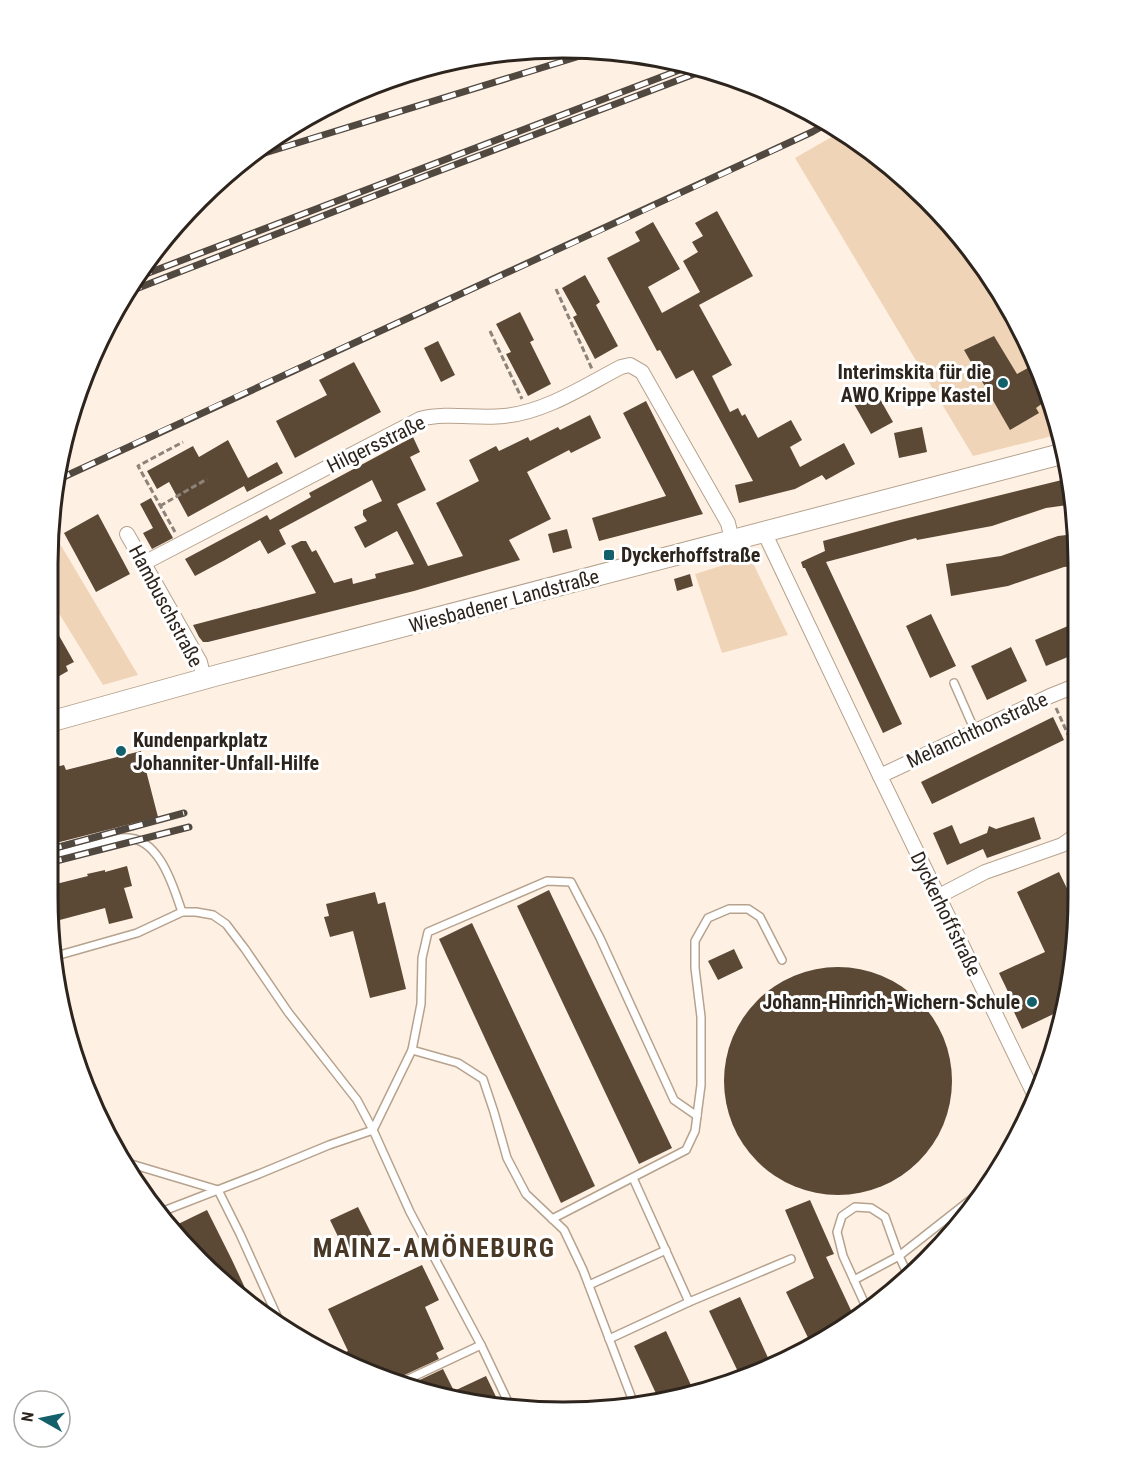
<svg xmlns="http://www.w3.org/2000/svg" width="1127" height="1461" viewBox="0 0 1127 1461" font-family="'Roboto Condensed',sans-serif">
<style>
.green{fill:#efd4b8}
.building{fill:#5b4936}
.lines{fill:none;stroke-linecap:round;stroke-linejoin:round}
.lane-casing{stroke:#b6a28d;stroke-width:10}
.street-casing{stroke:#b6a28d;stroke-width:16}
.secondary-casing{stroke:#b6a28d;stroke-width:22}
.path{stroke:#8d8378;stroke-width:3;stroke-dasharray:6 3;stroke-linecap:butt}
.lane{stroke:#fff;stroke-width:7}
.street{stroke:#fff;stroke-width:14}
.secondary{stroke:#fff;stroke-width:20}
.rail-casing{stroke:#514840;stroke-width:7}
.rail{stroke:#fff;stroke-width:4.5;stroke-dasharray:14;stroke-linecap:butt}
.poi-dot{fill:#13606b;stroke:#fff;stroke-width:2}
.labels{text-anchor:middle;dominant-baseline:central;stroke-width:6;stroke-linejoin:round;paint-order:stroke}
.poi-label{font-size:20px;font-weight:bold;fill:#2d251d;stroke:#fff;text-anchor:end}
.street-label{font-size:20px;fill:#2d251d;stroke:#fff}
.district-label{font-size:26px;font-weight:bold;letter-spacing:1.5px;fill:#493826;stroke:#fff}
.rim{fill:none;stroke:#2d251d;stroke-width:3}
</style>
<rect width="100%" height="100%" fill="#fef1e4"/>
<!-- green -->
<g class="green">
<path d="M842,131L850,135L928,199L992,277L1052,397L1060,434L973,456L795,158Z"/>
<path d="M50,527L138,675L103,685L49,597Z"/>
<path d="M750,557L788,635L722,653L695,574Z"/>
</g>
<!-- building -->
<g class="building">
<path d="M717,211L753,276L699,305L732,365L712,376L730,412L738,408L742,416L745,414L758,438L791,420L802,440L790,447L800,467L844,443L855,464L826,480L822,475L795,489L739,503L735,485L753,481L693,370L676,379L660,350L657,351L607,258L640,241L635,232L653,222L680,269L648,287L662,313L700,292L683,261L698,252L692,242L703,236L695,223Z"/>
<path d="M585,275L600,302L596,305L618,346L595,359L573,317L577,315L562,288Z"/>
<path d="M520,312L534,340L530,342L551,384L528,396L506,354L511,352L496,324Z"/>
<path d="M994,336L1017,374L1035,364L1051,397L1036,408L1039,413L1010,430L964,350Z"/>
<path d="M438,341L455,375L441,382L424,348Z"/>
<path d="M354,362L381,412L295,458L276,421L327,395L319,380Z"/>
<path d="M876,392L893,422L871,434L854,404Z"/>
<path d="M646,401L703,514L599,541L592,518L666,496L623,413Z"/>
<path d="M590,415L601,438L571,453L569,450L527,472L551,519L509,540L520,560L414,591L208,642H203L199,637L193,625L316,593L291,546L301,541H306L312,552L316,550L334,583L352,578L353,584L376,578L375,574L414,564L397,531L365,548L354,527L367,521L363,515V510L382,501L372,480L279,530L286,544L268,554L260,540L225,560L195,576L185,559L267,515L270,520L311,497L309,493L413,437L420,452L410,457L426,490L397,504L428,566L463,556L436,503L479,481L469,460L496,446L499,451L528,437L530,441L558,427L560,430Z"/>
<path d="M922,427L927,452L899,458L894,433Z"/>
<path d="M228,440L248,478L277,462L283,473L247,492L244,486L188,517L169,482L157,489L147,471L193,446L199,457Z"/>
<path d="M1070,478L1075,497V504L1046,508L992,526L917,540L916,538L826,562L902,724L883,733L805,568H803L801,562L825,551L823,541L896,521Z"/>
<path d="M151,498L173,538L152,549L143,533L153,528L140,504Z"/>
<path d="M98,514L130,574L96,592L64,533Z"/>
<path d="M567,529L572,548L553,553L548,534Z"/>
<path d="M1075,534V566L1064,567L1008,586L951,596L946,564L1001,556L1058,536Z"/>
<path d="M690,574L693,586L677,591L674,579Z"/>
<path d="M931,614L956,666L930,678L906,626Z"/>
<path d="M49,618L74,662L66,666L68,671L49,682Z"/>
<path d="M1075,623V654L1046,666L1035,640Z"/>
<path d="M1011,647L1027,681L987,700L971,666Z"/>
<path d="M1053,717L1064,740L932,804L921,782Z"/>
<path d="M141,751L158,817L48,845V769L64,765L66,770Z"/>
<path d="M1034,817L1041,839L987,858L983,849L947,865L933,833L952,825L960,844L987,833L989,826L996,829Z"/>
<path d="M127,866L132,886L124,888L133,918L109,924L105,908L56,921L48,886L88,876L87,874L105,870V872Z"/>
<path d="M1059,872L1075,905V965L1062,1010L1022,1029L1008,999L1011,998L999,973L1045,952L1017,892Z"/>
<path d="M549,890L672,1148L639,1164L517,906Z"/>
<path d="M375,892L378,904L385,902L406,989L370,998L353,931L330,937L324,917L329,916L326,904Z"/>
<path d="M472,923L595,1186L561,1203L439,939Z"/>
<path d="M734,949L743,968L718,980L708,961Z"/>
<circle cx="838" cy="1081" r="114"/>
<path d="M810,1200L834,1254L826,1257L856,1321L850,1326L811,1344L786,1292L814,1278L785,1210Z"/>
<path d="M358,1207L373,1237L345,1251L330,1220Z"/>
<path d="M207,1210L232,1260L252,1303L199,1262L172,1227Z"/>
<path d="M422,1265L439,1300L425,1307L444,1349L436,1353L439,1359L398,1378L395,1381L336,1357L348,1351L328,1309Z"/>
<path d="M740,1297L770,1362L740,1376L709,1311Z"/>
<path d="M666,1331L696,1396L659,1400L634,1346Z"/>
<path d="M443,1369L454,1391L486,1376L500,1405L430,1396L407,1386Z"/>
</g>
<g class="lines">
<defs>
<g id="lane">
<path d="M954,683L975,731"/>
<path d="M48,857L121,838C158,833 173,885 182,912"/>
<path d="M56,956L137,933L182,912H196L213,915L226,924L245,949L288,1012L357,1100L373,1130"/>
<path d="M412,1050L458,1063L483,1079L494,1112L507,1158L526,1194L564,1230L583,1270L634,1404"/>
<path d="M98,1109L122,1161"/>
<path d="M373,1130L412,1050L421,1004L422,958L428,932L547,881L571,882L600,938L674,1100L697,1116"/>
<path d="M121,1161L218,1190L240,1234L281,1325"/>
<path d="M633,1178L689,1302"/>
<path d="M161,1212L259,1174L329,1145L373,1130L410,1212L481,1345L510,1406"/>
<path d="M552,1219L686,1150L695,1131L701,1085V1017L695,968V941L708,918L729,909H748L760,917L782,960"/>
<path d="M854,1280L899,1256L992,1183"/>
<path d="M589,1285L666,1250"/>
<path d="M868,1311L843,1256L837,1232L842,1216L855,1207L871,1208L885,1217L899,1256L909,1277"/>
<path d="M609,1339L689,1302L791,1259"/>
<path d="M400,1383L481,1345"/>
</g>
<g id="street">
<path d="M764,532L880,776L1037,1100"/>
<path d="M127,534L200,662L204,679"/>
<path d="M144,563L420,419C448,412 476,419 504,416C546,412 584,386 621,367L630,365L642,372L728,523L732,540"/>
<path d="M880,776L1050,696L1075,686"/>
<path d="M937,897L985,872L1062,845L1075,836"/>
</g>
<path id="secondary" d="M49,722L218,675L1065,453"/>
</defs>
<!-- lane casing -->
<use href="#lane" class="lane-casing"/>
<!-- street casing -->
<use href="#street" class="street-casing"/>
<!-- secondary casing -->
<use href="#secondary" class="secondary-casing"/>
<!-- path -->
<g class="path">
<path d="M556,289L592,369"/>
<path d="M490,331L522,399"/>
<path d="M160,506L207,479"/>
<path d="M175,532L138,466L183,442"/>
<path d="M1056,708L1075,750"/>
</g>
<!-- lane -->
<use href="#lane" class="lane"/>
<!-- street -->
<use href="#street" class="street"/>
<!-- secondary -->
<use href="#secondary" class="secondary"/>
<defs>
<g id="rail">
<path d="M255,156L596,51"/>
<path d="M138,277L690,66"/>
<path d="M128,292L428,175L705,70"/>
<path d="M57,480C308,362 561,250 812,132L828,123"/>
<path d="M48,850L184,813"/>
<path d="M48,863L189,827"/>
</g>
</defs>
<!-- rail casing -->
<use href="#rail" class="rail-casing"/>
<!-- rail -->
<use href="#rail" class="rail"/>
</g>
<!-- markers -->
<g class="poi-dot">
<circle cx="1003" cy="383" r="6"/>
<rect x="603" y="549" width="12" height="12" rx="3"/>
<circle cx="121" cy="751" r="6"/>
<circle cx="1032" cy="1002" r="6"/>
</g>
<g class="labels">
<!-- poi labels -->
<g class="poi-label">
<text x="991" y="372">Interimskita für die<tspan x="991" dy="23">AWO Krippe Kastel</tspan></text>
<text x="621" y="555" text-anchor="start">Dyckerhoffstraße</text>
<text x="133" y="740" text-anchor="start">Kundenparkplatz<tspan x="133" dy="23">Johanniter-Unfall-Hilfe</tspan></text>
<text x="1020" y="1002">Johann-Hinrich-Wichern-Schule</text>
</g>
<!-- street labels -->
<g class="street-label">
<text transform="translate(376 444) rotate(-26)">Hilgersstraße</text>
<text transform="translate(504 601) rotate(-15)">Wiesbadener Landstraße</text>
<text transform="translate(166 606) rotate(62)">Hambuschstraße</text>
<text transform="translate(977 730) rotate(-25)">Melanchthonstraße</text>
<text transform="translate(946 914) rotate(64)">Dyckerhoffstraße</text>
</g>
<!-- district labels -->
<g class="district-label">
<text x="434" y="1248">MAINZ-AMÖNEBURG</text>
</g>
</g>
<!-- crop -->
<path d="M0 0H1127V1461H0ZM563 58H563A505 505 0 0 1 1068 563V897A505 505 0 0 1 563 1402H563A505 505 0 0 1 58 897V563A505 505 0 0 1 563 58Z" fill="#fff" fill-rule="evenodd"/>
<path class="rim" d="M563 58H563A505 505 0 0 1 1068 563V897A505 505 0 0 1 563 1402H563A505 505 0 0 1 58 897V563A505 505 0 0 1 563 58Z"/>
<!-- north arrow -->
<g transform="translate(42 1419) rotate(279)"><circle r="28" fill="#ffffff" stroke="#aba8a5" stroke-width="1.5"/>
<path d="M0-4.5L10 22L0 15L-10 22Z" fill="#13606b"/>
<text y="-9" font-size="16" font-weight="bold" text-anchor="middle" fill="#2d251d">N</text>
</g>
</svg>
